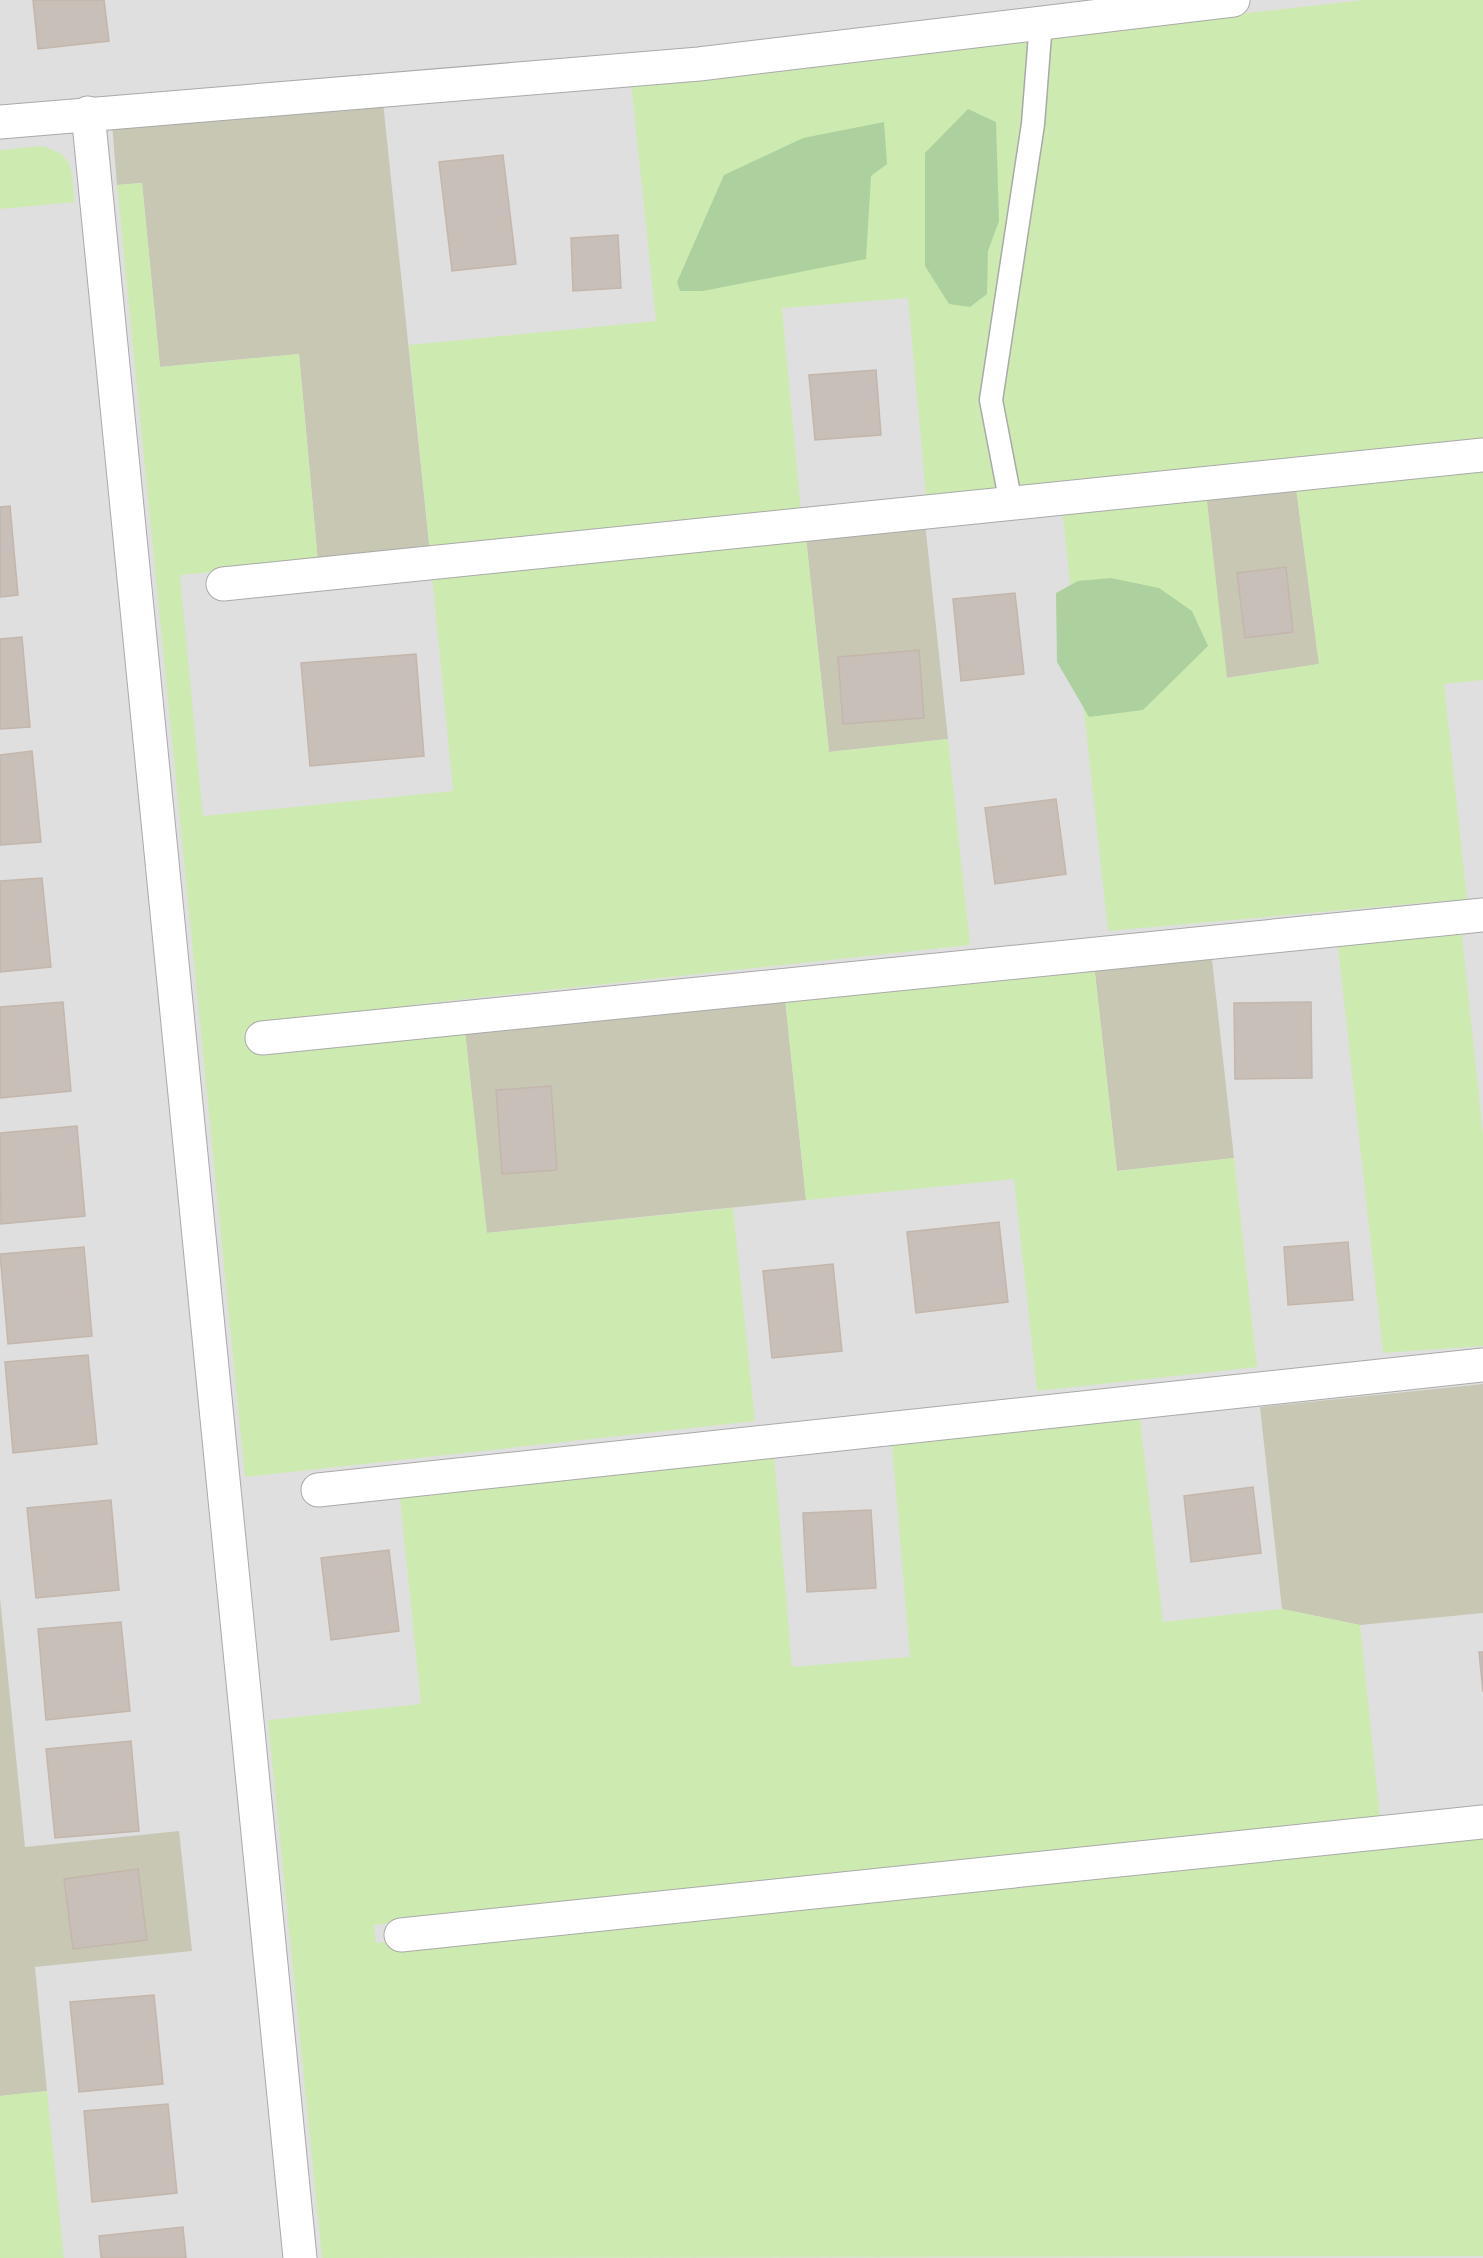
<svg xmlns="http://www.w3.org/2000/svg" width="1483" height="2258" viewBox="0 0 1483 2258" font-family="Helvetica,sans-serif">
<style>
.residential{fill:#e0dfdf}
.construction{fill:#c7c7b4}
.grass{fill:#cdebb0}
.forest{fill:#add19e}
.building{fill:#c7bfb8;stroke:#c4b6ab;stroke-width:1.5}
.lines{fill:none;stroke-linecap:round;stroke-linejoin:round}
.service-casing{stroke:#a9a9a9;stroke-width:25}
.minor-casing{stroke:#a9a9a9;stroke-width:35}
.service{stroke:#fff;stroke-width:22}
.minor{stroke:#fff;stroke-width:33}
</style>
<rect width="100%" height="100%" fill="#f2efe9"/>
<!-- residential -->
<rect class="residential" x="0" y="0" width="1483" height="2258"/>
<!-- construction -->
<g class="construction">
<path d="M383,102L430,553L318,562L299,354L160,367L142,183L117,185L112,124Z"/>
<path d="M1296,488L1319,664L1226,678L1206,493Z"/>
<path d="M925,523L948,739L829,752L806,538Z"/>
<path d="M1211,951L1234,1158L1117,1171L1094,964Z"/>
<path d="M785,998L806,1200L486,1233L465,1031Z"/>
<path d="M1483,1384V1613L1360,1625L1282,1609L1260,1407Z"/>
<path d="M0,1598L25,1847L179,1831L192,1951L35,1967L47,2091L0,2096Z"/>
</g>
<!-- grass -->
<g class="grass">
<path d="M1364,0H1483V439L926,496L908,298L782,308L801,511L430,553L409,345L656,321L631,82Z"/>
<path d="M41,146C77,155 70,170 75,202L0,209V150Z"/>
<path d="M142,183L160,367L299,354L318,562L180,575L203,816L453,791L432,575L806,538L829,752L948,739L970,945L411,1005V1035L465,1031L487,1233L733,1208L755,1421L245,1477L117,185Z"/>
<path d="M1483,467V680L1444,684L1467,899L1108,931L1062,509L1206,493L1227,678L1319,664L1296,488Z"/>
<path d="M1461,926L1483,1135V1346L1383,1353L1337,938Z"/>
<path d="M1094,964L1117,1171L1234,1158L1257,1367L1037,1391L1014,1179L806,1200L785,998Z"/>
<path d="M1140,1419L1163,1622L1282,1609L1360,1625L1380,1817L374,1925L376,1943L1483,1831V2256L322,2258L268,1720L421,1704L400,1498L774,1455L792,1667L910,1657L892,1444Z"/>
<path d="M47,2091L64,2258H0V2096Z"/>
</g>
<!-- forest -->
<g class="forest">
<path d="M968,109L996,122L999,221L988,251L987,294L970,307L949,304L925,266V153Z"/>
<path d="M884,122L887,164L871,176L866,259L703,291H680L677,282L724,175L803,138Z"/>
<path d="M1111,578L1159,588L1192,611L1208,646L1143,710L1089,717L1057,662L1056,593L1078,581Z"/>
</g>
<!-- building -->
<g class="building">
<path d="M33,0H104L109,41L38,49Z"/>
<path d="M503,155L516,264L452,271L439,162Z"/>
<path d="M618,235L621,288L573,291L571,238Z"/>
<path d="M876,370L881,435L815,440L809,375Z"/>
<path d="M10,506L18,595L0,597V507Z"/>
<path d="M1286,567L1293,632L1245,638L1237,573Z"/>
<path d="M1015,593L1024,674L961,681L953,599Z"/>
<path d="M22,637L30,727L0,729V639Z"/>
<path d="M919,650L924,718L843,724L838,657Z"/>
<path d="M416,654L424,756L310,766L301,663Z"/>
<path d="M32,751L41,842L0,845V755Z"/>
<path d="M1056,799L1066,874L995,884L985,808Z"/>
<path d="M42,878L51,967L0,972V881Z"/>
<path d="M63,1002L71,1091L0,1098V1007Z"/>
<path d="M1311,1002L1312,1078L1235,1079L1234,1003Z"/>
<path d="M551,1086L557,1170L502,1174L496,1090Z"/>
<path d="M77,1126L85,1216L1,1224L0,1133Z"/>
<path d="M999,1222L1008,1302L916,1313L907,1232Z"/>
<path d="M1348,1242L1353,1300L1288,1305L1284,1247Z"/>
<path d="M84,1247L92,1336L8,1344L0,1254Z"/>
<path d="M833,1264L842,1351L772,1358L763,1271Z"/>
<path d="M88,1355L97,1444L13,1453L5,1362Z"/>
<path d="M1253,1487L1261,1553L1191,1562L1184,1496Z"/>
<path d="M111,1500L119,1590L36,1598L27,1508Z"/>
<path d="M871,1510L876,1588L807,1592L803,1513Z"/>
<path d="M389,1550L399,1631L331,1640L321,1558Z"/>
<path d="M121,1622L130,1711L46,1720L38,1629Z"/>
<path d="M1479,1652H1483V1692Z"/>
<path d="M131,1741L139,1831L55,1838L46,1749Z"/>
<path d="M138,1869L147,1940L73,1949L64,1879Z"/>
<path d="M154,1995L163,2084L79,2092L70,2002Z"/>
<path d="M168,2104L177,2193L92,2202L84,2111Z"/>
<path d="M183,2227L186,2258H101L99,2236Z"/>
</g>
<g class="lines">
<defs>
<path id="service" d="M1011,504L991,400L1033,124L1041,22"/>
<g id="minor">
<path d="M88,113L300,2258"/>
<path d="M0,122L699,64L1233,0"/>
<path d="M223,584L1483,455"/>
<path d="M262,1038L1483,915"/>
<path d="M318,1490L1483,1365"/>
<path d="M401,1935L1483,1822"/>
</g>
</defs>
<!-- service casing -->
<use href="#service" class="service-casing"/>
<!-- minor casing -->
<use href="#minor" class="minor-casing"/>
<!-- service -->
<use href="#service" class="service"/>
<!-- minor -->
<use href="#minor" class="minor"/>
</g>
</svg>
